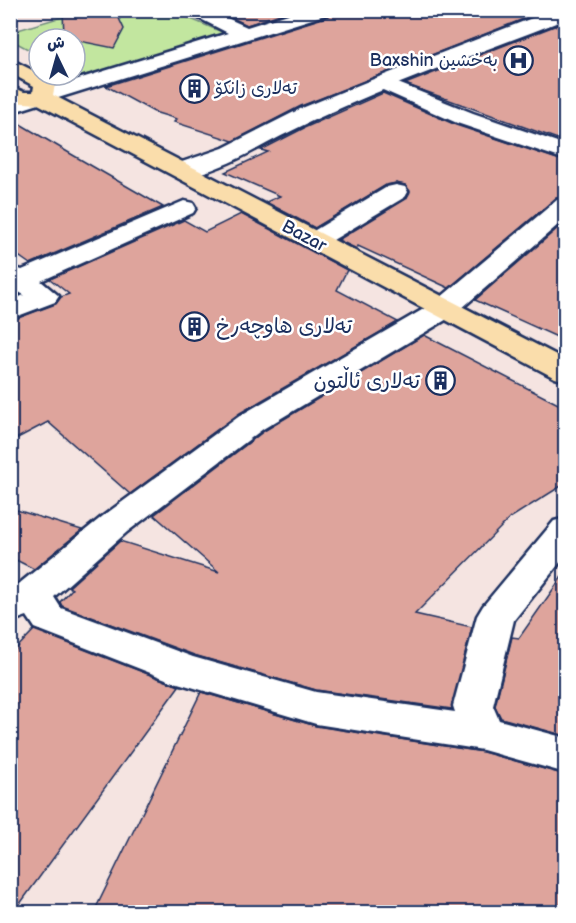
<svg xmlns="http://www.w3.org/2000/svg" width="576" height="923" viewBox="0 0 576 923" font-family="'Balsamiq Sans','Playpen Sans Arabic',sans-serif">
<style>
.green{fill:#c2e69f;stroke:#6e8a7e;stroke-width:1.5}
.building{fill:#dea49c;stroke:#1b2f5e;stroke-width:1.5}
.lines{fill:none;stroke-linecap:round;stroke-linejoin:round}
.street-casing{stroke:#1b2f5e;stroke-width:5}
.secondary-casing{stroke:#1b2f5e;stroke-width:5}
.primary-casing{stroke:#1b2f5e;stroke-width:5}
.street{fill:#fff;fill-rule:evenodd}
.secondary{fill:#fff;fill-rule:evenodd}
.primary{fill:#faddab;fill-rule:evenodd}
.labels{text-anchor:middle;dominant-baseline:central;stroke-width:5;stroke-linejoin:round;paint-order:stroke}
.far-poi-label{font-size:18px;fill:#1b2f5e;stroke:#fff;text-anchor:end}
.far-street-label{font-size:18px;fill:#1b2f5e;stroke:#fff}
.poi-label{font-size:21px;fill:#1b2f5e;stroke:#fff;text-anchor:start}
</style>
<rect width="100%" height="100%" fill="#f5e4e1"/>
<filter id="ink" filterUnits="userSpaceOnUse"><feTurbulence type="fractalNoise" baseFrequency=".0167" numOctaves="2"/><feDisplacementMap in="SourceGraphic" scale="12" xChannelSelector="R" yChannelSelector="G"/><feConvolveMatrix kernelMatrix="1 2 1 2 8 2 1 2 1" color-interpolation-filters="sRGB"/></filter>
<g filter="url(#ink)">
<!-- green -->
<path class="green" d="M70,10L172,11L229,35L78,77L75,75V39H39V55L11,40V32L75,13Z"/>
<!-- building -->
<g class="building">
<path d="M63,10H115L124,29L114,48L64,38Z"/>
<path d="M216,10H292L247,25Z"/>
<path d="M333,10H516L531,16L301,106L233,141L174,122L177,119L154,112L106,86L329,16Z"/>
<path d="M557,25L566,28V142L405,84Z"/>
<path d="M383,93L456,125L566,162V196L556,198L449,288L358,246L357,249L338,240L406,199L410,191L405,185L396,183L386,185L315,228L266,202L280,196L225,172L268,152L261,150L304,128Z"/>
<path d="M10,118L71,154L163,207L30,264L10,250Z"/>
<path d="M241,214L347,270L337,290L398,322L240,413L130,494L48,422L10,442V321L56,304L61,297L69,294L50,279L184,220L205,232Z"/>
<path d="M566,221V341L475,300Z"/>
<path d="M424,335L566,408V483L510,518L415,614L472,627L452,709L316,690L194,655L62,606L60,602L72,589L69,587L120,541L219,572L154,515L264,431Z"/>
<path d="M10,508L62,524L82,530L34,569L10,557Z"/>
<path d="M566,571V736L501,718L495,706L512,637L519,638Z"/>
<path d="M34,630L179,686L14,912H10V655Z"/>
<path d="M201,692L316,726L483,752L566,775V912H94Z"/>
</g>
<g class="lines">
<defs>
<g id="street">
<path d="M183,10H209L247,27L301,10H331L328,14L10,113V100L228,33Z"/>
<path d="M383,77L473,113L566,145V160L457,123L376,87L373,83L376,79Z"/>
<path d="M396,185L405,187L408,192L405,197L323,246L314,249L305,246L301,241L305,236L387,187Z"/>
<path d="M566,198V218L454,315L263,429L127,532L54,597L61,608L193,657L316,692L455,712L453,706L477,616L483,606L554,521L566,518V555L514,620L493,706L499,720L566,738V773L483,750L316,724L171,681L35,628L27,616L10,622V591L103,516L241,415L434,303L557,200Z"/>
<path d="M184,201L193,203L196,208L193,213L41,281L59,296L55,302L10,319V301L24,295L10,287V266L22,270Z"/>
</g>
<path id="secondary" d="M553,10H566V19C465,59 363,93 266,144C244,156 198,181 173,175L169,170L173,165L223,148L302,108L366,82Z"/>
<path id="primary" d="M10,59L52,80L55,84L53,95L566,360V381L555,378L38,104L12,102L10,86L24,92H33L34,86L10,73Z"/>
</defs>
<!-- street casing -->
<use href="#street" class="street-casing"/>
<!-- secondary casing -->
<use href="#secondary" class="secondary-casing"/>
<!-- primary casing -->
<use href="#primary" class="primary-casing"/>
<!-- street -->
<use href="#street" class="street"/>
<!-- secondary -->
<use href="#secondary" class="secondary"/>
<!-- primary -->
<use href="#primary" class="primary"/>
</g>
</g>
<!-- icons -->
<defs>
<symbol id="hospital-ring" viewBox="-11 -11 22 22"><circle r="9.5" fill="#fff" stroke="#1b2f5e" stroke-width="1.5"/><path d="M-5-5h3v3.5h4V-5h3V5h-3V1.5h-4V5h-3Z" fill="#1b2f5e"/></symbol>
<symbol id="building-ring" viewBox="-11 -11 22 22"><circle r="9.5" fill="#fff" stroke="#1b2f5e" stroke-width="1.5"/><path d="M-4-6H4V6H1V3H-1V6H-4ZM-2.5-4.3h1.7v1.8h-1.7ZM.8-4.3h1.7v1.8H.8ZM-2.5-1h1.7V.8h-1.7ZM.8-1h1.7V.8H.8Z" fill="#1b2f5e"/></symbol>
</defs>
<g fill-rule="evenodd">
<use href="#hospital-ring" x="502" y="44" width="33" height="33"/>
<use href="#building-ring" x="178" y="72" width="33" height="33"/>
<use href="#building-ring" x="178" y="310" width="33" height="33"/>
<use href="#building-ring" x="424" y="364" width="33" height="33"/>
</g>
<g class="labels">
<!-- far-poi labels -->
<g class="far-poi-label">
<text x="498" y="60">Baxshin بەخشین</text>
<text x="215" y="88" text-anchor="start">تەلاری زانکۆ</text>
</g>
<!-- far-street labels -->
<g class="far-street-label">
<text transform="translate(304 236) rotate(28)">Bazar</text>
</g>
<!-- poi labels -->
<g class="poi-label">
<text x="216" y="326">تەلاری هاوچەرخ</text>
<text x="420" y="381" text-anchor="end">تەلاری ئاڵتون</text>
</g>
</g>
<!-- margin -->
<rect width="576" height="923" fill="none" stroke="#fff" stroke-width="36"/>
<rect x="18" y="18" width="540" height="887" fill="none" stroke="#1b2f5e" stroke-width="2" filter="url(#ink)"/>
<!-- north arrow -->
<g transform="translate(57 57) rotate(355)"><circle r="28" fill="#ffffff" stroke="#a4acbf" stroke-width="1.5"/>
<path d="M0-4.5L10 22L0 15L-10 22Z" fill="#1b2f5e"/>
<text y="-9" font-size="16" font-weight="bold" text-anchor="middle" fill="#1b2f5e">ش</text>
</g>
</svg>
